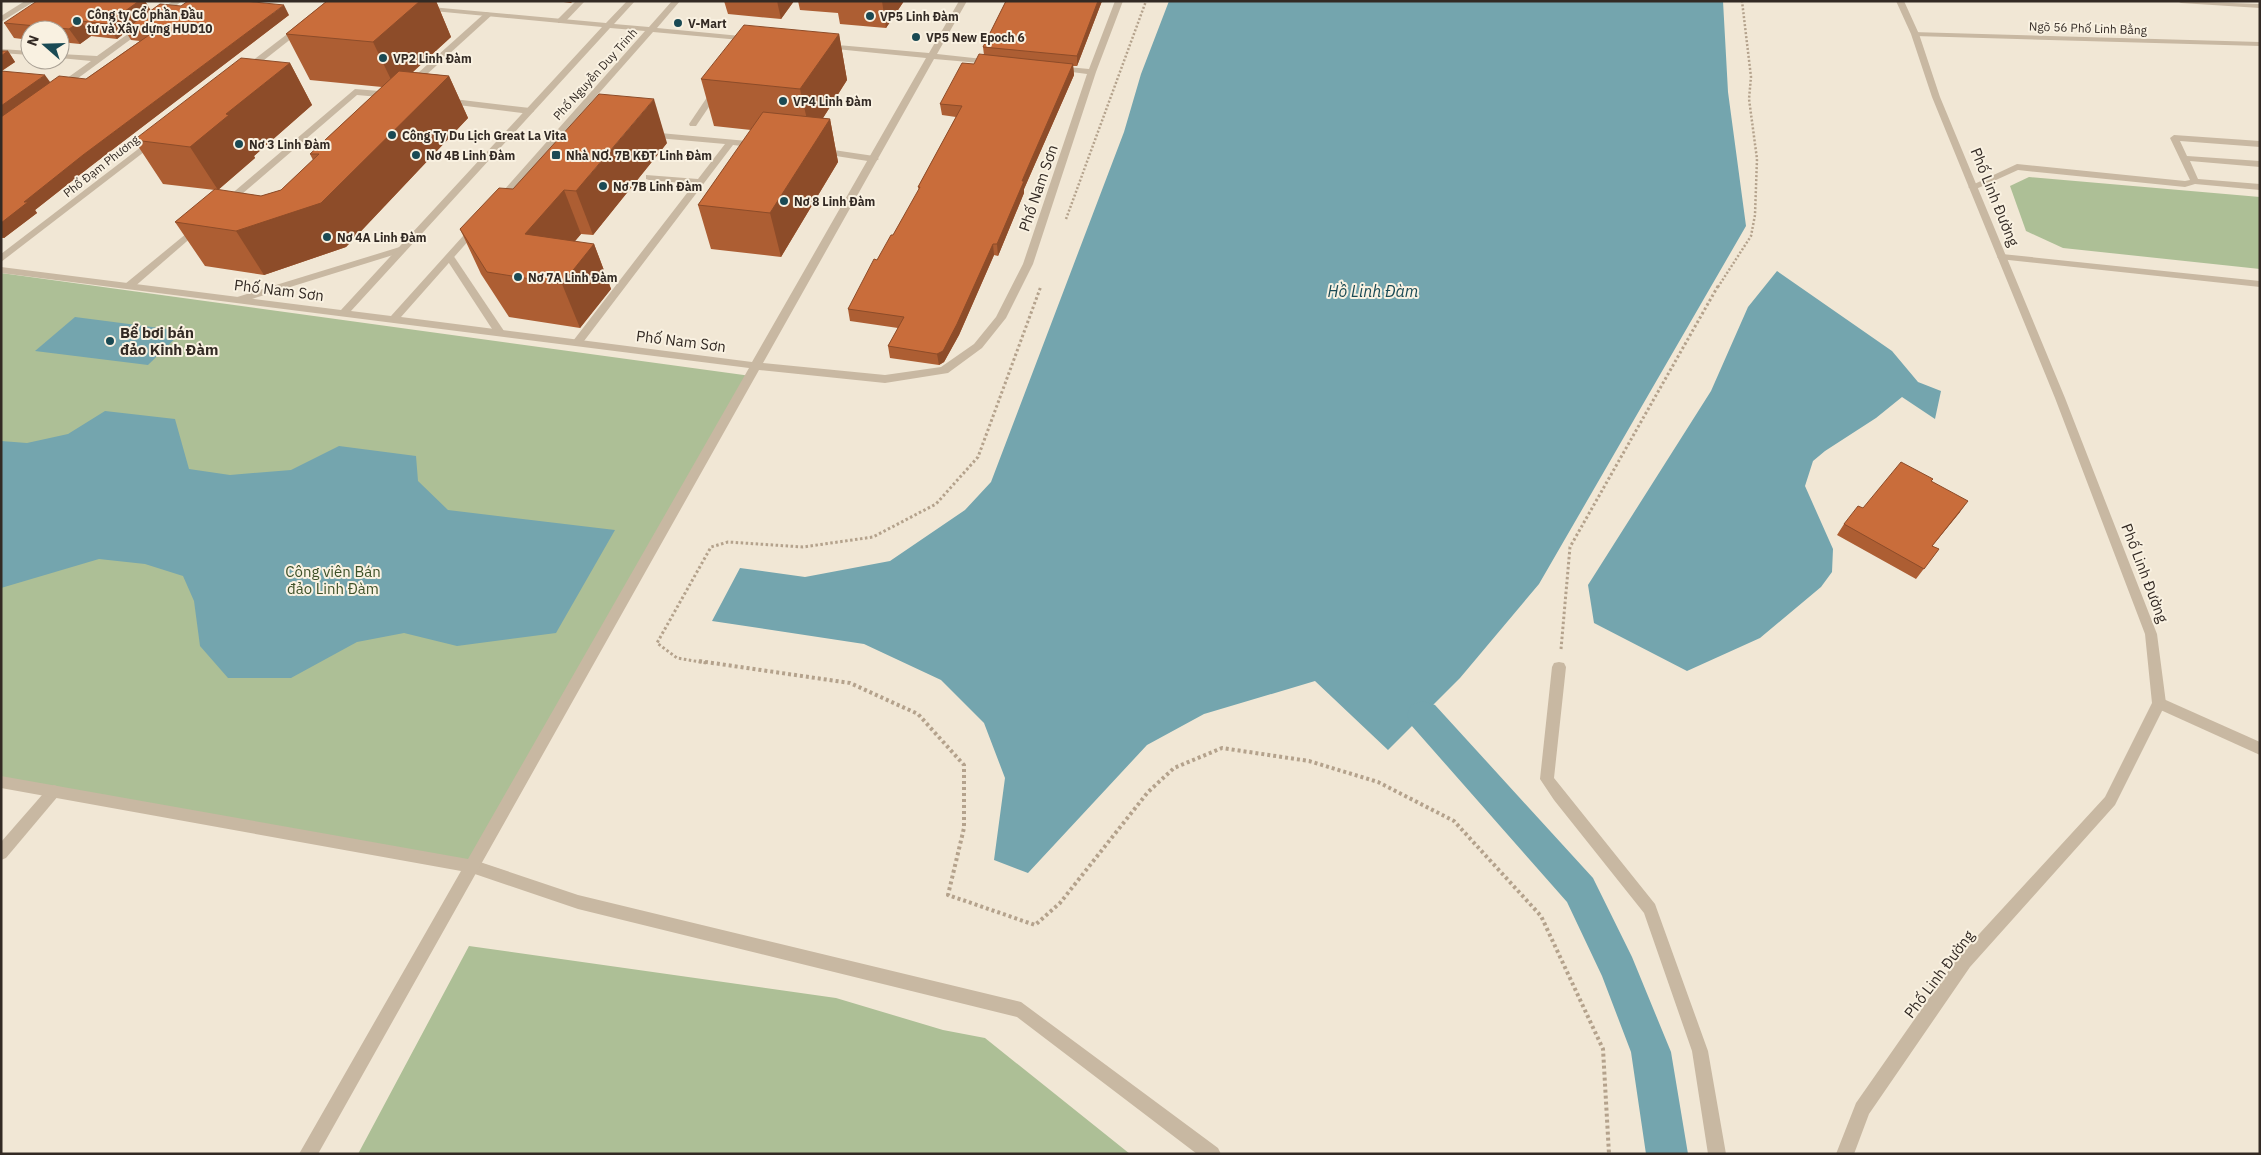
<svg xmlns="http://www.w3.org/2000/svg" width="2261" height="1155" viewBox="0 0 2261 1155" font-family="'IBM Plex Sans',sans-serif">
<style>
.green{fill:#adbf96}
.water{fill:#74a5ae}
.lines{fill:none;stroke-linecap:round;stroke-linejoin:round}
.canal{fill:#74a5ae;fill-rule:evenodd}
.path-far2{stroke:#b4a28c;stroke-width:2.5;stroke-dasharray:2 2;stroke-linecap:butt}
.path-far1{stroke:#b4a28c;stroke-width:3;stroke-dasharray:2.5 2.5;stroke-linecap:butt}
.path{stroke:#b4a28c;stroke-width:4;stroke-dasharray:3 3;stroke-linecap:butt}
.service{fill:#c8b8a2;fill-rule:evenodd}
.minor{fill:#c8b8a2;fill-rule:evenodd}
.tertiary{fill:#c8b8a2;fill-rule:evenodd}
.wall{fill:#ad5e33}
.shaded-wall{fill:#8d4c29}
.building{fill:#c96d3b;stroke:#8d4c29}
.poi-dot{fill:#1a4a54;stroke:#f9f1e1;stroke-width:2}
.labels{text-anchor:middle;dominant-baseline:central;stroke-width:4;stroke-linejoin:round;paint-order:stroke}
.far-poi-label{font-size:12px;font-weight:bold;fill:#332a24;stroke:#f9f1e1;text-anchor:start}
.far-street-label{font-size:12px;fill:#332a24;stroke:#f9f1e1}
.street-label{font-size:15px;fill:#332a24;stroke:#f9f1e1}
.poi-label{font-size:15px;font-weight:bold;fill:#332a24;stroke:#f9f1e1;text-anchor:start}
.park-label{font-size:15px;fill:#3e5128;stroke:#f9f1e1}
.water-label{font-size:16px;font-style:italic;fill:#1a4a54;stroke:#f9f1e1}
</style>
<rect width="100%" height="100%" fill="#f1e7d5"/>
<!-- green -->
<g class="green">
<path d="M2029,177L2260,197V269L2063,248L2026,231L2010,186Z"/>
<path d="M1,273L751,376L471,866L1,783Z"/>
<path d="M469,946L836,998L943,1030L985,1038L1130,1154H358Z"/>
</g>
<!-- water -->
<g class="water">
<path d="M1169,1H1723L1728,92L1746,226L1539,584L1460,678L1388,750L1315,681L1204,714L1147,745L1028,873L994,860L1005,778L984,723L941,680L864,644L712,621L740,568L805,577L890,561L965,510L991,482L1124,132L1141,74Z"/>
<path d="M1777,271L1892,351L1918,382L1941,391L1935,419L1902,397L1876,418L1825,451L1813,461L1805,486L1833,549L1832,572L1821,587L1760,638L1687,671L1594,623L1588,585L1711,391L1748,307Z"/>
<path d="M75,317L183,331L148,365L35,351Z"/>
<path d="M105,411L175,419L189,469L230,475L291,470L339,446L416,456L418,481L448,510L615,530L556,633L457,646L404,633L357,642L291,678H228L200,646L194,601L183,576L145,564L99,559L1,588V441L27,443L68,434Z"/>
</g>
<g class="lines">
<!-- canal -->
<path class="canal" d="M1423,701L1435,705L1593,878L1632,957L1671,1052L1688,1154H1646L1631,1052L1602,976L1567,902L1411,725L1407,715L1411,705Z"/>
<!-- path-far2 -->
<g class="path-far2">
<path d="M1066,219L1146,1"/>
<path d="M1718,287L1751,236L1755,215L1757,159L1749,99L1751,77L1742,1"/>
</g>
<!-- path-far1 -->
<g class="path-far1">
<path d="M1561,649L1570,547L1718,286"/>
<path d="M706,663L677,658L657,643L711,547L728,542L803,547L873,537L936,504L978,457L1041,286"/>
</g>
<!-- path -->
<path class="path" d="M699,661L850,683L918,714L964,765V828L948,895L1035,925L1060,903L1148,792L1174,768L1222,748L1309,761L1378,782L1454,821L1541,916L1603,1049L1609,1154"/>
<!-- service -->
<g class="service">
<path d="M576,1H585L564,23H558V19Z"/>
<path d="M2177,1L2260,4V8L2181,3Z"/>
<path d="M486,12L493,14L414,86H408V82Z"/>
<path d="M1912,32L2260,42V46L1915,36H1912Z"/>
<path d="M714,87L721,89L696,126H690L689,124Z"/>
<path d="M355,89L391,92L395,95L391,98L357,95L228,206H222V202Z"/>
<path d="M445,98L530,108L534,111L530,114L442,103L441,101Z"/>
<path d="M649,132L758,142L762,145L758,148L733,145L581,345H573V341L694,184L649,180L646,179V175L698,179L725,144L646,137V133Z"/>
<path d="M2174,135L2260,141V147L2180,141L2187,156L2260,161V167L2190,161L2198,179L2260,184V190L2195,184L2185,187L2018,170L1976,189L1973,190L1968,187L2017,164L2185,181L2190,180L2170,138Z"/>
<path d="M820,148L874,156L879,159L874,162L817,153L816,151Z"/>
<path d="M198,224L203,227L201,229L133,288H125V284Z"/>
<path d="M403,246L406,247V251L242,302L238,303L233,300L234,298Z"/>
<path d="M450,254L453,255L504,331V335H496L445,257Z"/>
<path d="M1559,662L1564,663L1566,667L1554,778L1655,904L1708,1051L1726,1154H1708L1692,1051L1644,913L1554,800L1540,779L1552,667L1554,663Z"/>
<path d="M54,785L59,787L61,791L59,795L6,858L1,860V842L49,787Z"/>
<path d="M471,859L578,895L1021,1002L1218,1148L1221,1154H1197L1017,1017L578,909L466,871L464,866L466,861Z"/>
</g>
<!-- minor -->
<g class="minor">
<path d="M25,1H35L1,22V16Z"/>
<path d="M173,1H182L163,16H157V12Z"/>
<path d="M627,1H635L614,24L649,27L672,1H680L657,28L751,37L755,39L751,41L653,32L502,203H496V199L645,31L610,28L351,311L391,316L472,226L475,225L480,228L478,230L401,317L752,362L926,58L826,48L822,46L826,44L929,53L959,1H967L937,54L992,60L996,62L992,64L934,59L763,363L885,375L941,367L974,344L996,317L1023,264L1087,74L1057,70L1053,68L1057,66L1089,69L1115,1H1123L1096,72L1033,264L1006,318L982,348L948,373L885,383L759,370L318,1154H299L461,871L1,788V776L468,859L749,368L1,273V267L341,310L602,27L423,10L419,8L420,6L606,23Z"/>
<path d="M299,25L306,27L249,72H243V68Z"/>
<path d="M139,26L146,28L62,90H56V86L91,61L60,58V54L97,56Z"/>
<path d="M1,49L30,51V55L1,53Z"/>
<path d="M150,140L157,142L1,262V254Z"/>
<path d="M2002,254L2260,281V287L1999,259L1997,257Z"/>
<path d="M2159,697L2260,742V755L2154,707L2152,703L2154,699Z"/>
</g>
<!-- tertiary -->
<path class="tertiary" d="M1896,1H1904L1919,34L1940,97L2065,398L2157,634L2166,703L2115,805L1970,967L1869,1114L1854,1154H1836L1856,1103L1958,957L2105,797L2152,703L2145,634L2055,398L1932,97L1911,34Z"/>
</g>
<!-- wall -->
<g class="wall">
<path d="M145,1L151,11L289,15L91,166L35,210L37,213L4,238H1V51H8L15,62L2,71L50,83L86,79L140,41L131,40L126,32L117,39L91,36L80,44L60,42V30H30V40L14,38L4,23Z"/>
<path d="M327,1H436L451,37L413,72L449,76L468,118L346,247L264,275L205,266L175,222L215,190L163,184L134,140L290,63L312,105L254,156L255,158L218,190L261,196L281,190L313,160L310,154L382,87L310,80L286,34Z"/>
<path d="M556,1H573L571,3Z"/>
<path d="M724,1H794L781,19L728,14Z"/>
<path d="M798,1H904L886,28L840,24L838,13L800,10Z"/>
<path d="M1006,1H1102L1077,66H1073L1074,75L1024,189V193L998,256L994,255L959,335L944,362L939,365L890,358L888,346L898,328L850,321L848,309L877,260L893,235L919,190L918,187L956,117L942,115L940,104L974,64L984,55L983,47Z"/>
<path d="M839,34L847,80L823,118L830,119L838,162L781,257L711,249L698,205L751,130L714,126L701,79Z"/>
<path d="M667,143L593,235L581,234L574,242L594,244L611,289L580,328L509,317L481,274L460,229Z"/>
<path d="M1932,482L1960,512L1932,546L1939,549L1916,579L1837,535L1844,524L1863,508Z"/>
</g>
<!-- shaded-wall -->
<g class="shaded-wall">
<path d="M139,1H145L152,13L124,30L126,32L117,39L107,24Z"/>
<path d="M420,1H436L451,37L395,88L373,42Z"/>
<path d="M777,1H794L781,19Z"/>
<path d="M882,1H904L886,28Z"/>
<path d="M1098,1H1102L1077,66V56Z"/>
<path d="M284,5L289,15L91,166L35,210L37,213L4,238L1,235V223L24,202L83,155Z"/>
<path d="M81,21L91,36L80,44L69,29Z"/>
<path d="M839,34L847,80L811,137L800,89Z"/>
<path d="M8,51L15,62L1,71V56Z"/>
<path d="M290,63L312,105L254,156L255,158L218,190L190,147L226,114Z"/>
<path d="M1073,64L1074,75L1024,189V193L998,256L997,244L1022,181Z"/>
<path d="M45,75L53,86L1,122V106Z"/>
<path d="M449,76L468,118L346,247L264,275L236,231Z"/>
<path d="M654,99L667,143L593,235L576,191Z"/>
<path d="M830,119L838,162L781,257L770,213Z"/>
<path d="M564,190L581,234L544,278L525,234Z"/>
<path d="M594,244L611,289L580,328L562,284Z"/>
<path d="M993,244L994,255L959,335L944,362L939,365L937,354Z"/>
<path d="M1968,501L1960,512L1924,556Z"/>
</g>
<!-- building -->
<g class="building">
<path d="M37,1H139L107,24L81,21L69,29L4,23Z"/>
<path d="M188,1H244L284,5L83,155L24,202H28L1,223V117L59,76L86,79L152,33L124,30L160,4L181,6Z"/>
<path d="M327,1H420L373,42L286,34Z"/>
<path d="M1006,1H1098L1077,56L983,47Z"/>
<path d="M744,25L839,34L800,89L701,79Z"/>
<path d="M1,51H8L1,56Z"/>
<path d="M979,54L1073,64L1022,181H1024L997,244H993L957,324L943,351L937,354L888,346L904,317L848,309L874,259L877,260L891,235H893L920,187H918L962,106L940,104L962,63L974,64Z"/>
<path d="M241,58L290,63L226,114L229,115L190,147L134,140Z"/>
<path d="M1,71L45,75L1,106Z"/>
<path d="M399,71L449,76L321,203L236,231L175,222L215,189L261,196L281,190L319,154H310Z"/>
<path d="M599,94L654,99L576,191L564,190L525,234L594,244L562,284L487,272L460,229L499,188L513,189Z"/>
<path d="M763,112L830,119L770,213L698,205Z"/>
<path d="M1901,462L1933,479L1931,481L1968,501L1932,546L1939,549L1924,569L1844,524L1858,506L1863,508Z"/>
</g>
<!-- markers -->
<g class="poi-dot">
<circle cx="870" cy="16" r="5"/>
<circle cx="77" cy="21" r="5"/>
<circle cx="678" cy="23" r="5"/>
<circle cx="916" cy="37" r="5"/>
<circle cx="383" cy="58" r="5"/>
<circle cx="783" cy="101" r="5"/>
<circle cx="392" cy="135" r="5"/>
<circle cx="239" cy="144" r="5"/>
<circle cx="416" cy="155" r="5"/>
<rect x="551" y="150" width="10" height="10" rx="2.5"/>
<circle cx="603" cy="186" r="5"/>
<circle cx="784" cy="201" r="5"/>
<circle cx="327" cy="237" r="5"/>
<circle cx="518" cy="277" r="5"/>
<circle cx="110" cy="341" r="5"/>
</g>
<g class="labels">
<!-- far-poi labels -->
<g class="far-poi-label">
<text x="87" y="14">Công ty Cổ phần Đầu<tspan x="87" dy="14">tư và Xây dựng HUD10</tspan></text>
<text x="880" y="16">VP5 Linh Đàm</text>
<text x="688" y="23">V-Mart</text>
<text x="926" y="37">VP5 New Epoch 6</text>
<text x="393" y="58">VP2 Linh Đàm</text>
<text x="793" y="101">VP4 Linh Đàm</text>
<text x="402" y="135">Công Ty Du Lịch Great La Vita</text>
<text x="249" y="144">Nơ 3 Linh Đàm</text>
<text x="426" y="155">Nơ 4B Linh Đàm</text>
<text x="566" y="155">Nhà NƠ. 7B KĐT Linh Đàm</text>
<text x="613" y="186">Nơ 7B Linh Đàm</text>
<text x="794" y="201">Nơ 8 Linh Đàm</text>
<text x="337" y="237">Nơ 4A Linh Đàm</text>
<text x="528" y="277">Nơ 7A Linh Đàm</text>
</g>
<!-- far-street labels -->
<g class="far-street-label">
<text transform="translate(2088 28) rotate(2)">Ngõ 56 Phố Linh Bằng</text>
<text transform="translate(595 74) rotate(-48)">Phố Nguyễn Duy Trinh</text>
<text transform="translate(101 166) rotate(-38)">Phố Đạm Phương</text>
</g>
<!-- street labels -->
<g class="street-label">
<text transform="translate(1038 188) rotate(-71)">Phố Nam Sơn</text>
<text transform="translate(1995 197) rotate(68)">Phố Linh Đường</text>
<text transform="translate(279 290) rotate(7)">Phố Nam Sơn</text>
<text transform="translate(681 341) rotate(7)">Phố Nam Sơn</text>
<text transform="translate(2145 573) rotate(69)">Phố Linh Đường</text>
<text transform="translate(1939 974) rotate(-53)">Phố Linh Đường</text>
</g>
<!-- poi labels -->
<g class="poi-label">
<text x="120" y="332">Bể bơi bán<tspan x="120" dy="17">đảo Kinh Đàm</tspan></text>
</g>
<!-- park labels -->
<g class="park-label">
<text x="333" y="571">Công viên Bán<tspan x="333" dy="17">đảo Linh Đàm</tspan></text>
</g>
<!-- water labels -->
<g class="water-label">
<text x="1373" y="291">Hồ Linh Đàm</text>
</g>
</g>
<!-- border -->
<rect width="2261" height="1155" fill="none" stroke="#332a24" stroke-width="5"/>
<!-- north arrow -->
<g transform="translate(45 45) rotate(290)"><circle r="24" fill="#f9f1e1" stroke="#aaa195"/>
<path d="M0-4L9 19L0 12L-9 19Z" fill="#1a4a54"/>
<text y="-8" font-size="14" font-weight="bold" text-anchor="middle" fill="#332a24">N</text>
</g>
</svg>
